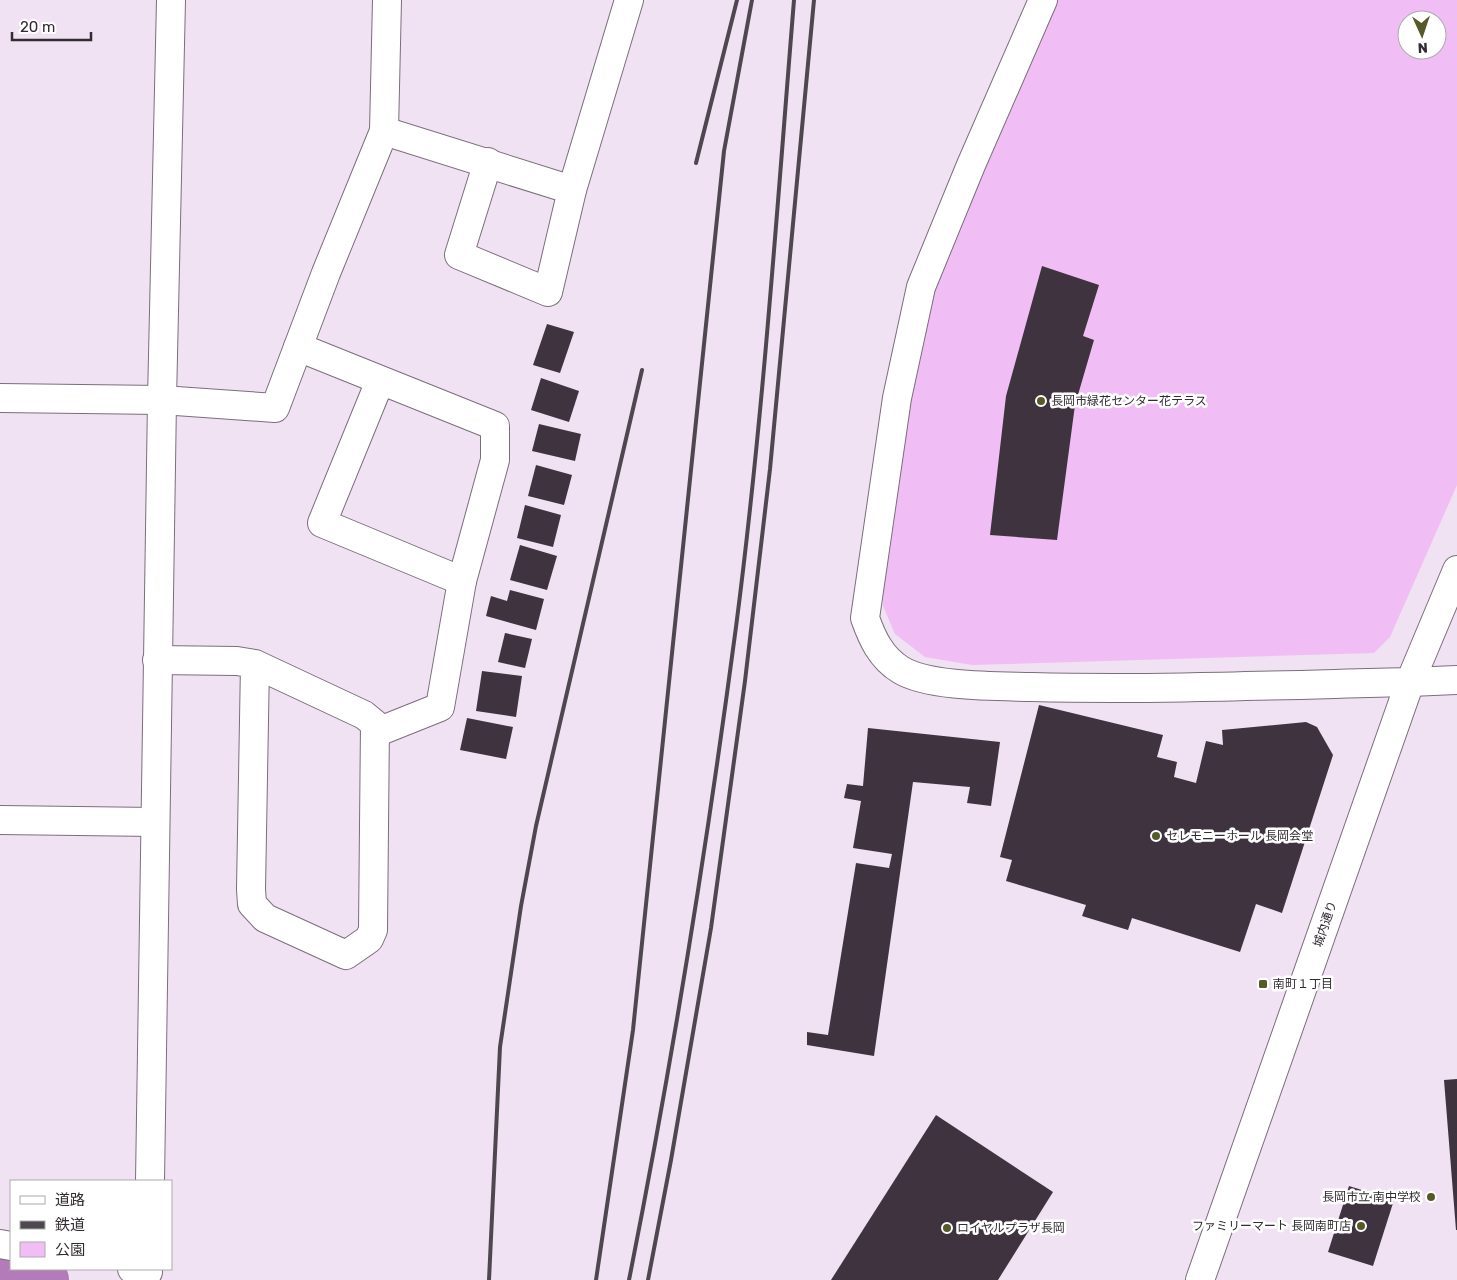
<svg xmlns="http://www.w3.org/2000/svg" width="1457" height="1280" viewBox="0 0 1457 1280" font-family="Rubik,'Noto Sans JP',sans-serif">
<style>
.green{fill:#f0bef4;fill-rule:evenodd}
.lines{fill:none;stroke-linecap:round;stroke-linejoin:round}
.river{stroke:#b47bba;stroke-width:48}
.building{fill:#3e333f}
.minor-casing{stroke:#7b6e7c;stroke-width:30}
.tertiary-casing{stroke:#7b6e7c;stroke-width:30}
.minor{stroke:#fff;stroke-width:28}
.tertiary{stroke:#fff;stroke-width:28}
.rail{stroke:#4f474f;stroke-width:4}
.poi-dot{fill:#565a28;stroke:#fff;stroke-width:2}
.labels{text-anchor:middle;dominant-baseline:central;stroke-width:5;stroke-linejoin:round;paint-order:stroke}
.poi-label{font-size:12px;fill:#322c32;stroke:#fff;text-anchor:start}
.street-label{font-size:12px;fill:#322c32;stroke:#fff}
</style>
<rect width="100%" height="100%" fill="#f0e2f2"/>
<!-- green -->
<path class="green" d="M1058,0H1457V485L1390,637L1374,653L972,665L925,657L895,634L883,606L884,558L900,450L935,279L967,198ZM1407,20H1437V50H1407Z"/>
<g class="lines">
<!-- river -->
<path class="river" d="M0,1273L45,1280"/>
</g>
<!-- building -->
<g class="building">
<path d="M1042,266L1099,285L1083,336L1094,340L1075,405L1057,540L990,535L1006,396Z"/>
<path d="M547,324L574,332L560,373L533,365Z"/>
<path d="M541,378L579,391L569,422L531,410Z"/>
<path d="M539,424L581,434L575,461L532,451Z"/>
<path d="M536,465L572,475L564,505L528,496Z"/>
<path d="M525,505L561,515L553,547L517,538Z"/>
<path d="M520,545L557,556L547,590L510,580Z"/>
<path d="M510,590L544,599L536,630L486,616L491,596L507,601Z"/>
<path d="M505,633L532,639L525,668L498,662Z"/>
<path d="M482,671L522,676L516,717L476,711Z"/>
<path d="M1039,705L1163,735L1157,757L1177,762L1174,777L1196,783L1206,741L1223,745L1222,730L1306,722L1317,727L1333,755L1282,913L1256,904L1240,952L1132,918L1128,930L1082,916L1086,905L1006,881L1012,860L1000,857Z"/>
<path d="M467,718L513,727L506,759L460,750Z"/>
<path d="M868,728L1000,742L991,806L967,803L970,787L913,782L874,1056L807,1045V1032L828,1035L856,863L889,868L892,854L853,848L861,801L844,798L847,784L863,786Z"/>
<path d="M1457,1079V1230H1456L1444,1080Z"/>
<path d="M936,1115L1053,1192L998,1280H831Z"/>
<path d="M1349,1186L1394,1200L1373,1266L1328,1252Z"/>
</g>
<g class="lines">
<defs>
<g id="minor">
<path d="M1043,0L971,165L921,287L897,398L865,618C872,638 881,658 901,670C929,687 997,686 1031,687C1157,690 1284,685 1410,682"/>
<path d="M384,131L572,190"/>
<path d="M488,162L459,255L548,292L572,190L629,0"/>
<path d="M298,347L495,426V460L462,581L440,707L375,733"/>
<path d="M380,381L322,523L462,581"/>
<path d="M0,398L162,400L275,408L326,273L384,131L387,0"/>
<path d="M157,660L237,661L255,664L364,715L375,724L373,930L369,939L346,955L265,918L252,904L251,889L255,664"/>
<path d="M0,820L155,822"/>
<path d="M150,1181L162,400L171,0"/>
<path d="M0,1244L11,1246"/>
<path d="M132,1269L148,1272"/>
</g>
<g id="tertiary">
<path d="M1410,682L1457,680"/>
<path d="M1200,1280L1410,682L1457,570"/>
</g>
</defs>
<!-- minor casing -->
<use href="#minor" class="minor-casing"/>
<!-- tertiary casing -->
<use href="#tertiary" class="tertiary-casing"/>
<!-- minor -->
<use href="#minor" class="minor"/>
<!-- tertiary -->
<use href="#tertiary" class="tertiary"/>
<!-- rail -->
<g class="rail">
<path d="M696,163L737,0"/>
<path d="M489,1280L500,1047L521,906L536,826L642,370"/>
<path d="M596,1280L633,1030L724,151L752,0"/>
<path d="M629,1280C672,1064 707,846 736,627C763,419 777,209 794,0"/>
<path d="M648,1280L671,1160L711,928L745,681L770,469L814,0"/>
</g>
</g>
<!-- markers -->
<g class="poi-dot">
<circle cx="1041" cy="401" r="5"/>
<circle cx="1156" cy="836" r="5"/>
<rect x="1258" y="979" width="10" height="10" rx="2.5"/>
<circle cx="1431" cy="1197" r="5"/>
<circle cx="1361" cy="1226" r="5"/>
<circle cx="947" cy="1228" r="5"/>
</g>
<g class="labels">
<!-- poi labels -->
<g class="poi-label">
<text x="1051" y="401">長岡市緑花センター花テラス</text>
<text x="1166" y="836">セレモニーホール 長岡会堂</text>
<text x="1273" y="984">南町１丁目</text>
<text x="1421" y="1197" text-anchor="end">長岡市立 南中学校</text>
<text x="1351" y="1226" text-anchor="end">ファミリーマート 長岡南町店</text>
<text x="957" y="1228">ロイヤルプラザ長岡</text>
</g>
<!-- street labels -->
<g class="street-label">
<text transform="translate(1325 924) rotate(-71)">城内通り</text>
</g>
</g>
<!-- legend -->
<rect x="10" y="1180" width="162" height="90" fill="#ffffff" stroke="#adabad"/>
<rect x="20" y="1196" width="25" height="8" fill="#ffffff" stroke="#adabad"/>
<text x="55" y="1205" font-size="15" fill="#322c32">道路</text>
<rect x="20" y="1221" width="25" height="8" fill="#4f474f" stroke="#adabad"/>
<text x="55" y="1230" font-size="15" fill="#322c32">鉄道</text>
<rect x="20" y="1242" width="25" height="15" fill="#f0bef4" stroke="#adabad"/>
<text x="55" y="1255" font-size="15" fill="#322c32">公園</text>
<!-- north arrow -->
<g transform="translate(1422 35) rotate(177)"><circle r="24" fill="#ffffff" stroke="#adabad"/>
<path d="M0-4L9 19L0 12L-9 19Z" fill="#565a28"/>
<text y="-8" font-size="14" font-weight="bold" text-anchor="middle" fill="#322c32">N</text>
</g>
<!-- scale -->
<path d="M12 32v8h79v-8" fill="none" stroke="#322c32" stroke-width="2.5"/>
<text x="20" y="32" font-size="15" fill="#322c32" stroke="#ffffff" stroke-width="4" paint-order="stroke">20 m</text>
</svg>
